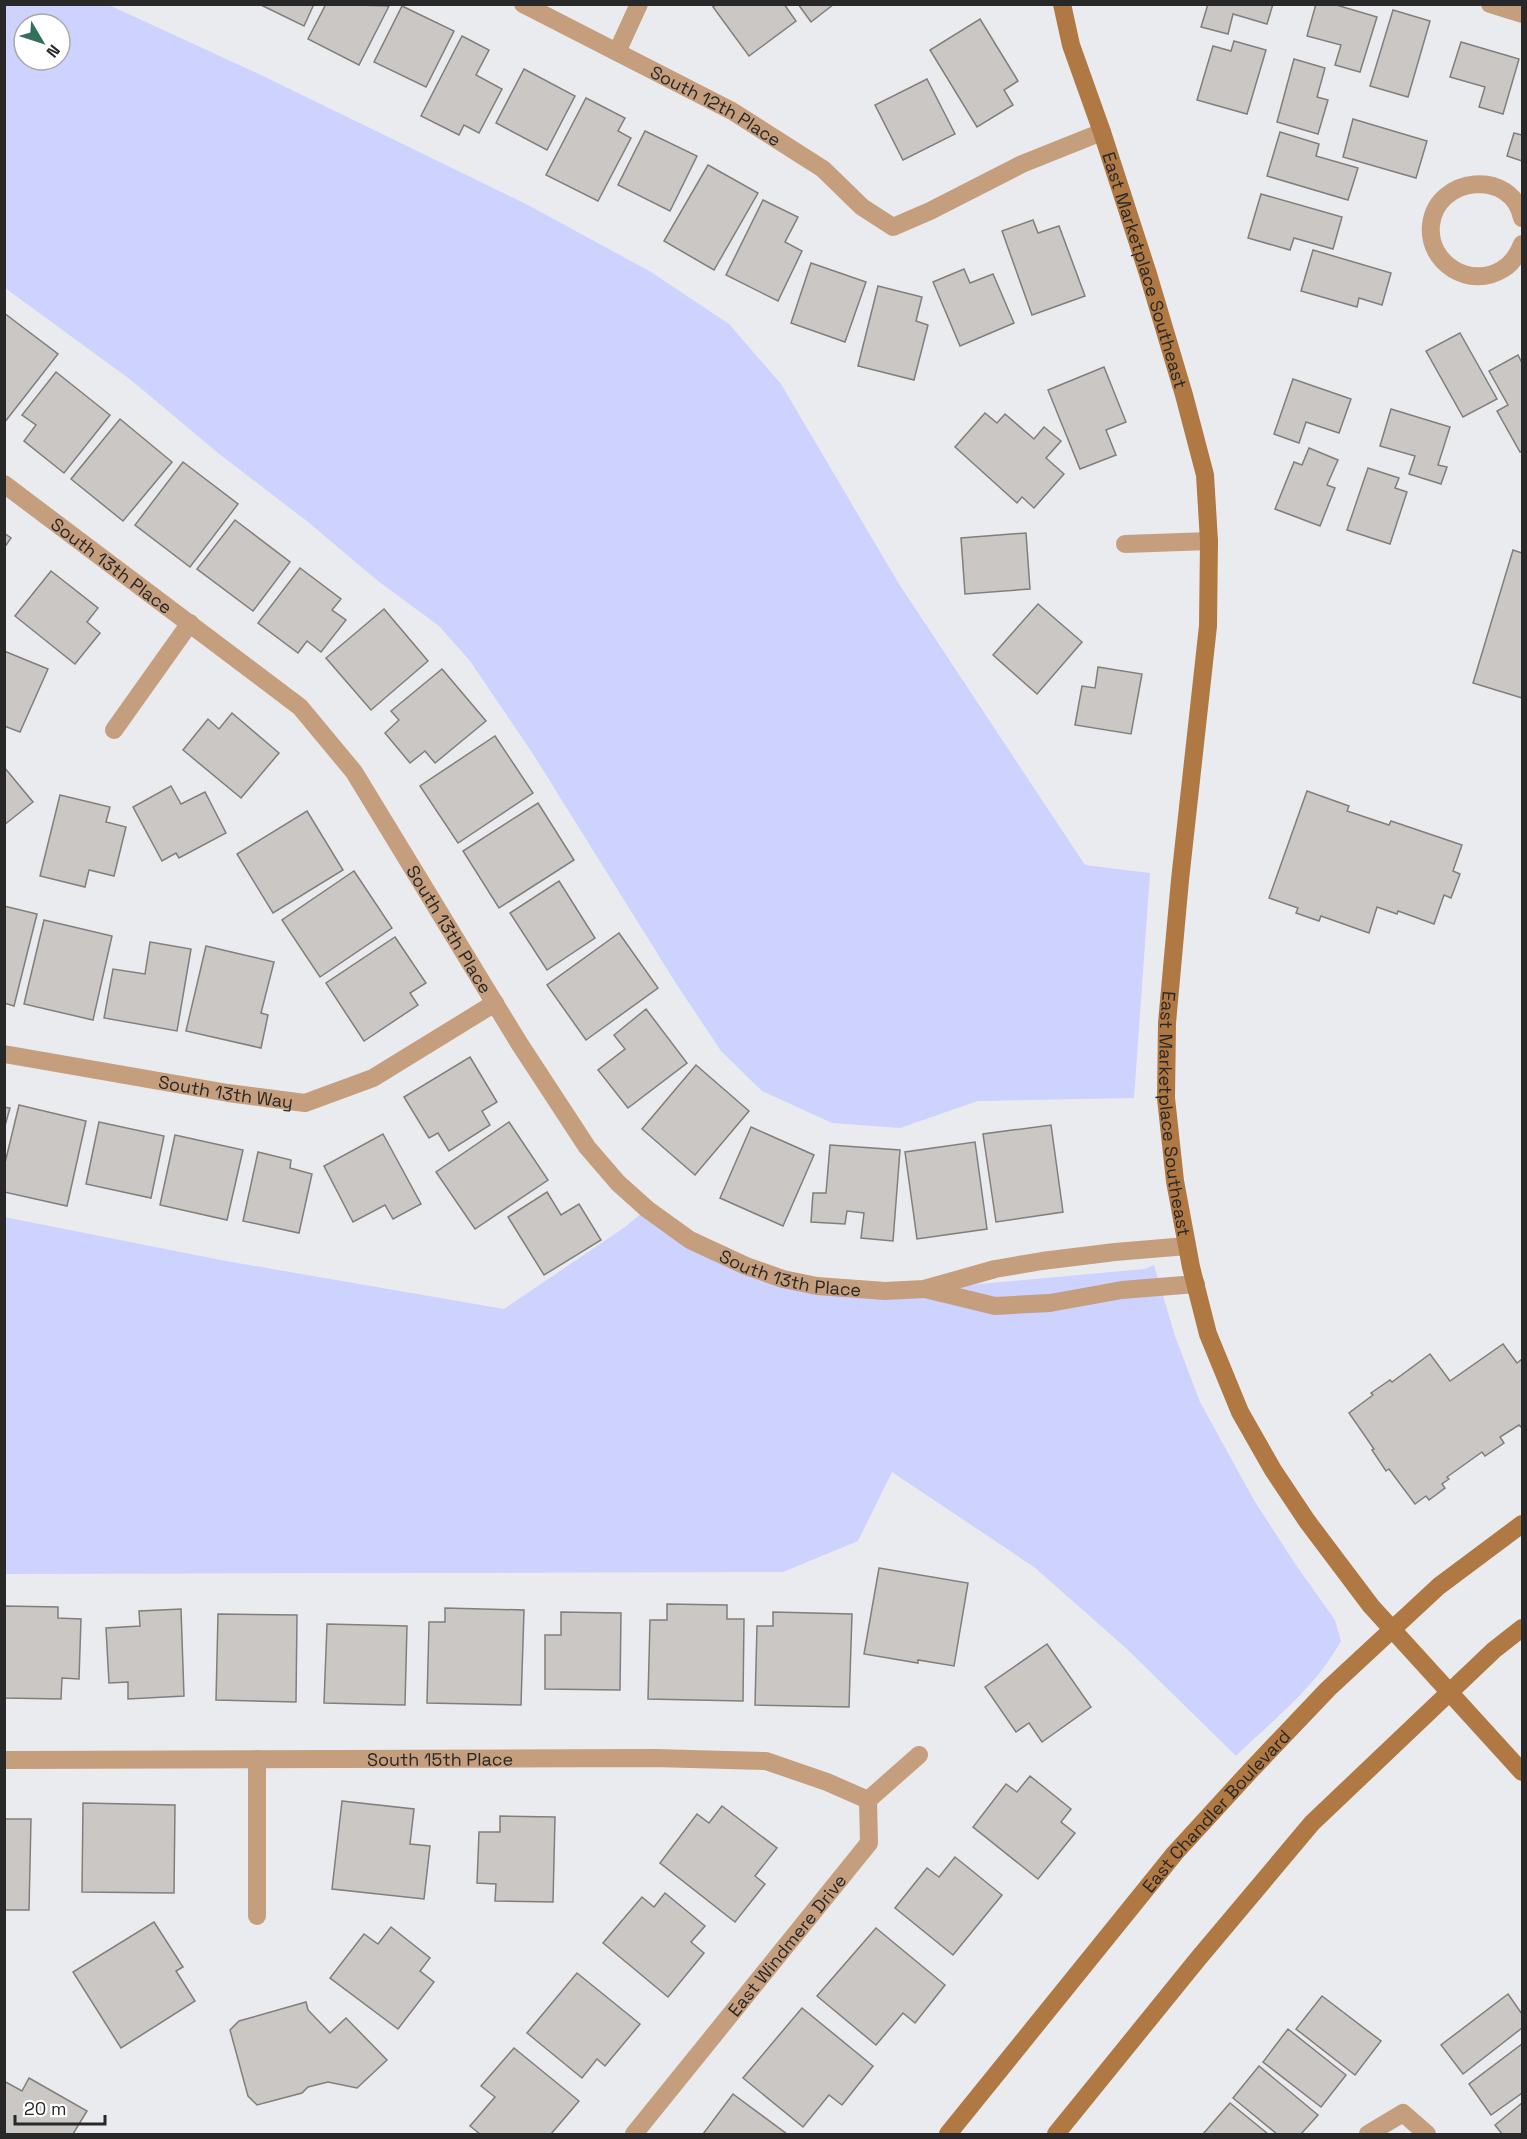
<svg xmlns="http://www.w3.org/2000/svg" width="1527" height="2139" viewBox="0 0 1527 2139" font-family="'Space Grotesk',sans-serif">
<style>
.grass{fill:#cdd3fe;fill-rule:evenodd}
.building{fill:#cac7c5;stroke:#817e7c;stroke-width:1.5}
.lines{fill:none;stroke-linecap:round;stroke-linejoin:round}
.street{stroke:#c59e7d;stroke-width:18}
.secondary{stroke:#b07843;stroke-width:18}
.labels{text-anchor:middle;dominant-baseline:central;stroke-width:5;stroke-linejoin:round;paint-order:stroke}
.street-label{font-size:18px;fill:#282829;stroke:#fff}
</style>
<rect width="100%" height="100%" fill="#eaebee"/>
<!-- grass -->
<g class="grass">
<path d="M4,5H109L261,75L526,204L651,272L729,324L781,384L899,584L1085,865L1150,873L1134,1098L978,1101L900,1128L832,1123L762,1091L721,1051L677,985L533,754L470,661L439,626L378,581L308,522L218,453L131,380L5,288ZM24,24H60V60H24Z"/>
<path d="M647,1209L783,1279L924,1289L1144,1269L1154,1265L1175,1336L1200,1402L1255,1502L1298,1568L1335,1620L1341,1641C1316,1687 1273,1720 1236,1756L1127,1649L1034,1567L892,1472L858,1541L783,1572L5,1574L4,1217L226,1261L504,1309L625,1227Z"/>
</g>
<!-- building -->
<g class="building">
<path d="M259,4H314L304,26Z"/>
<path d="M326,4L389,6L359,65L308,39Z"/>
<path d="M717,4H784L796,21L749,56L713,7Z"/>
<path d="M798,4H834L811,22Z"/>
<path d="M1208,4H1273L1267,24L1233,14L1228,34L1201,27Z"/>
<path d="M1316,4H1333L1377,17L1360,72L1335,65L1341,45L1307,36Z"/>
<path d="M402,6L454,31L426,87L374,62Z"/>
<path d="M1393,10L1430,21L1408,97L1370,86Z"/>
<path d="M980,19L1018,81L1004,90L1013,105L977,127L930,50Z"/>
<path d="M462,36L489,50L476,75L502,89L479,133L464,125L459,135L421,116Z"/>
<path d="M1234,41L1266,50L1247,114L1197,100L1213,46L1231,51Z"/>
<path d="M1461,42L1519,59L1503,114L1479,107L1485,87L1450,77Z"/>
<path d="M1294,59L1325,68L1317,97L1328,100L1318,134L1277,122Z"/>
<path d="M524,69L575,96L547,150L496,123Z"/>
<path d="M927,79L955,134L903,160L875,105Z"/>
<path d="M586,98L625,118L618,131L631,138L598,201L546,175Z"/>
<path d="M1353,119L1427,141L1416,178L1343,157Z"/>
<path d="M645,131L697,156L670,211L618,185Z"/>
<path d="M1280,132L1319,144L1316,156L1358,168L1348,200L1267,176Z"/>
<path d="M1514,133L1522,135V161L1507,156Z"/>
<path d="M708,165L758,193L714,270L664,241Z"/>
<path d="M1261,194L1342,217L1333,249L1294,238L1290,250L1248,238Z"/>
<path d="M763,200L798,217L785,242L802,251L778,301L726,275Z"/>
<path d="M1033,220L1038,233L1059,226L1085,296L1032,315L1002,231Z"/>
<path d="M1313,250L1391,273L1382,305L1359,298L1357,307L1301,291Z"/>
<path d="M811,263L866,282L845,342L791,323Z"/>
<path d="M964,269L970,283L993,274L1014,323L960,346L933,282Z"/>
<path d="M878,286L922,297L916,321L928,325L914,380L858,366Z"/>
<path d="M4,313L58,354L4,423Z"/>
<path d="M1460,333L1497,399L1463,417L1426,351Z"/>
<path d="M1518,355L1522,363V451L1520,452L1497,411L1508,405L1489,371Z"/>
<path d="M1104,367L1126,422L1106,430L1116,455L1080,469L1048,390Z"/>
<path d="M56,372L110,415L64,473L24,441L36,425L22,415Z"/>
<path d="M1293,379L1351,399L1339,433L1306,422L1299,443L1274,434Z"/>
<path d="M1391,409L1450,427L1438,465L1447,467L1441,484L1409,474L1415,456L1380,446Z"/>
<path d="M985,413L997,423L1005,414L1034,439L1044,427L1061,441L1046,458L1064,474L1034,508L1022,497L1017,503L955,447Z"/>
<path d="M120,419L172,462L123,521L71,479Z"/>
<path d="M1309,448L1338,460L1327,485L1335,488L1320,526L1275,509L1294,462L1302,465Z"/>
<path d="M183,462L238,504L190,567L135,525Z"/>
<path d="M1368,468L1399,478L1395,488L1407,492L1390,544L1347,530Z"/>
<path d="M235,520L290,562L253,611L197,569Z"/>
<path d="M4,533L11,538L4,548Z"/>
<path d="M1026,533L1030,589L965,594L961,538Z"/>
<path d="M1513,550L1522,553V698L1473,683Z"/>
<path d="M300,568L341,599L332,610L346,620L321,652L307,641L298,653L258,623Z"/>
<path d="M51,571L98,608L87,622L100,633L75,664L15,616Z"/>
<path d="M1038,604L1082,642L1037,694L993,655Z"/>
<path d="M384,609L428,661L371,710L326,658Z"/>
<path d="M4,651L48,669L20,732L4,726Z"/>
<path d="M1098,667L1142,674L1131,734L1075,725L1082,686L1095,688Z"/>
<path d="M442,669L486,721L435,763L425,751L410,763L385,733L399,720L391,711Z"/>
<path d="M232,713L279,753L241,798L183,750L208,719L219,729Z"/>
<path d="M495,736L533,793L458,843L420,786Z"/>
<path d="M4,767L33,802L4,825Z"/>
<path d="M171,786L181,804L205,792L226,833L179,858L176,853L162,861L133,807Z"/>
<path d="M1307,791L1349,806L1347,811L1389,825L1391,821L1462,845L1453,871L1460,874L1451,898L1444,895L1434,924L1398,911L1397,914L1377,907L1369,933L1321,916L1319,921L1296,913L1298,908L1269,898Z"/>
<path d="M60,795L110,807L106,822L126,827L114,876L89,870L85,887L40,876Z"/>
<path d="M538,803L574,860L499,908L463,851Z"/>
<path d="M307,811L343,870L273,913L237,854Z"/>
<path d="M354,871L392,928L320,977L282,920Z"/>
<path d="M559,881L595,938L547,970L510,913Z"/>
<path d="M4,906L37,914L14,1006L4,1003Z"/>
<path d="M44,920L112,936L93,1020L24,1004Z"/>
<path d="M619,933L658,988L586,1040L547,985Z"/>
<path d="M395,937L426,983L410,993L418,1005L364,1041L326,983Z"/>
<path d="M150,942L191,949L177,1031L104,1018L113,969L145,974Z"/>
<path d="M206,946L274,962L261,1013L268,1015L261,1048L186,1031Z"/>
<path d="M646,1009L687,1063L628,1108L598,1070L625,1049L614,1035Z"/>
<path d="M470,1057L497,1102L482,1111L490,1125L449,1151L438,1133L429,1138L404,1097Z"/>
<path d="M696,1065L749,1111L695,1175L642,1129Z"/>
<path d="M19,1105L86,1121L67,1206L4,1192V1167Z"/>
<path d="M4,1107L10,1108L4,1129Z"/>
<path d="M99,1122L164,1136L151,1198L86,1184Z"/>
<path d="M509,1122L548,1180L475,1229L436,1172Z"/>
<path d="M1051,1125L1063,1212L996,1222L983,1134Z"/>
<path d="M751,1127L814,1155L783,1226L720,1198Z"/>
<path d="M383,1134L421,1204L393,1219L385,1205L353,1222L324,1166Z"/>
<path d="M175,1135L243,1150L227,1220L160,1205Z"/>
<path d="M975,1142L987,1229L917,1239L905,1152Z"/>
<path d="M830,1145L900,1150L893,1241L861,1238L864,1213L847,1211L845,1224L811,1222L813,1193H826Z"/>
<path d="M258,1152L291,1160L290,1168L312,1174L299,1233L243,1221Z"/>
<path d="M547,1192L561,1215L579,1204L601,1240L544,1275L508,1217Z"/>
<path d="M1503,1344L1517,1363L1521,1360L1522,1362V1425L1521,1427L1519,1425L1500,1437L1504,1443L1485,1456L1482,1452L1447,1477L1449,1479L1442,1484L1445,1488L1429,1500L1426,1496L1415,1504L1389,1469L1386,1471L1372,1450L1374,1449L1349,1413L1373,1395L1371,1393L1390,1380L1392,1382L1430,1354L1450,1381Z"/>
<path d="M879,1568L968,1583L954,1666L918,1660V1663L864,1654Z"/>
<path d="M667,1604L727,1605V1619H744L743,1701L648,1699L650,1620H667Z"/>
<path d="M4,1606L58,1607V1618L81,1619L79,1679L62,1678L61,1699L4,1698Z"/>
<path d="M445,1608L524,1610L521,1705L427,1703L429,1622H445Z"/>
<path d="M181,1609L184,1696L128,1699V1682L109,1683L106,1628L140,1626L139,1611Z"/>
<path d="M561,1612L621,1613L620,1690L545,1689V1635H561Z"/>
<path d="M773,1612L852,1614L849,1707L755,1705L757,1626H773Z"/>
<path d="M218,1614L297,1615L296,1702L216,1700Z"/>
<path d="M327,1624L407,1626L405,1705L324,1703Z"/>
<path d="M1047,1644L1091,1707L1042,1742L1029,1723L1016,1732L985,1687Z"/>
<path d="M1030,1776L1071,1809L1061,1822L1075,1833L1038,1879L973,1827L1006,1784L1017,1792Z"/>
<path d="M342,1801L414,1809L410,1844L430,1846L424,1899L332,1889Z"/>
<path d="M83,1803L175,1805L174,1893L82,1892Z"/>
<path d="M722,1806L777,1848L755,1876L765,1884L735,1922L660,1863L697,1814L709,1823Z"/>
<path d="M500,1816L555,1817L553,1902L495,1901L496,1884L477,1883L479,1832H500Z"/>
<path d="M4,1819H31L29,1910H4Z"/>
<path d="M955,1857L1002,1895L953,1955L895,1908L927,1868L939,1877Z"/>
<path d="M665,1893L705,1926L691,1942L704,1953L668,1997L603,1943L642,1897L654,1907Z"/>
<path d="M154,1922L183,1967L176,1971L195,2001L121,2048L73,1972Z"/>
<path d="M391,1927L430,1958L420,1971L434,1982L398,2029L330,1978L364,1934L378,1944Z"/>
<path d="M876,1928L945,1985L915,2023L903,2013L876,2045L817,1996Z"/>
<path d="M577,1973L640,2024L605,2066L597,2059L582,2078L527,2033Z"/>
<path d="M1508,1994L1522,2014V2028L1463,2074L1441,2045Z"/>
<path d="M1322,1996L1381,2041L1355,2075L1296,2029Z"/>
<path d="M306,2002L308,2010L330,2033L346,2018L387,2060L357,2088L328,2082L308,2087L302,2093L257,2105L248,2096L230,2030L239,2021Z"/>
<path d="M802,2008L873,2066L842,2105L829,2095L803,2127L743,2078Z"/>
<path d="M1288,2029L1346,2075L1321,2107L1263,2062Z"/>
<path d="M1522,2044V2093L1491,2115L1469,2084Z"/>
<path d="M514,2048L579,2101L551,2134H480L470,2126L495,2097L481,2086Z"/>
<path d="M1259,2066L1318,2115L1301,2134H1277L1233,2098Z"/>
<path d="M29,2078L87,2111L73,2134H4V2081L22,2091Z"/>
<path d="M733,2094L787,2134H703Z"/>
<path d="M1230,2103L1268,2134H1203Z"/>
<path d="M1522,2103V2134H1502L1495,2125Z"/>
</g>
<g class="lines">
<!-- street -->
<g class="street">
<path id="s1" d="M523,4L732,111L823,169L862,207L893,227L930,211L1022,164L1102,132"/>
<path d="M1490,4L1522,14"/>
<path d="M617,52L639,4"/>
<path d="M1522,218C1512,168 1436,176 1431,225C1427,263 1470,290 1503,269C1513,263 1518,254 1522,244"/>
<path id="s2" d="M4,484L300,707L354,772L519,1043L587,1147L618,1183L647,1209L690,1240L746,1266L783,1279L817,1286L885,1291L924,1289L995,1269L1042,1261L1115,1252L1187,1246"/>
<path d="M1125,544L1209,541"/>
<path d="M114,730L190,623"/>
<path id="s3" d="M4,1054L228,1093L305,1103L373,1078L495,1003"/>
<path d="M925,1289L995,1306L1050,1303L1122,1290L1196,1284"/>
<path d="M257,1759V1916"/>
<path id="s4" d="M4,1760L655,1758L766,1761L827,1782L868,1800"/>
<path d="M868,1800L919,1755"/>
<path id="s5" d="M634,2134L869,1843L868,1800"/>
<path d="M1368,2134L1403,2113L1427,2134"/>
</g>
<!-- secondary -->
<g class="secondary">
<path id="s6" d="M1062,4L1071,45L1102,132L1148,274L1184,395L1205,475L1209,541L1208,626L1180,880L1167,1023L1166,1098L1175,1181L1191,1267L1208,1334L1240,1412L1273,1470L1307,1521L1371,1606L1522,1772"/>
<path id="s7" d="M948,2134L1175,1853L1251,1770L1328,1689L1439,1586L1522,1524"/>
<path d="M1056,2134L1197,1960L1312,1823L1494,1650L1522,1628"/>
</g>
</g>
<g class="labels">
<!-- street labels -->
<g class="street-label">
<text stroke="none"><textPath href="#s1" startOffset="218">South 12th Place</textPath></text>
<text stroke="none"><textPath href="#s6" startOffset="279">East Marketplace Southeast</textPath></text>
<text stroke="none"><textPath href="#s2" startOffset="135">South 13th Place</textPath></text>
<text stroke="none"><textPath href="#s2" startOffset="639">South 13th Place</textPath></text>
<text stroke="none"><textPath href="#s3" startOffset="225">South 13th Way</textPath></text>
<text stroke="none"><textPath href="#s6" startOffset="1134">East Marketplace Southeast</textPath></text>
<text stroke="none"><textPath href="#s2" startOffset="1143">South 13th Place</textPath></text>
<text stroke="none"><textPath href="#s4" startOffset="436">South 15th Place</textPath></text>
<text stroke="none"><textPath href="#s7" startOffset="420">East Chandler Boulevard</textPath></text>
<text stroke="none"><textPath href="#s5" startOffset="243">East Windmere Drive</textPath></text>
</g>
</g>
<!-- border -->
<rect width="1527" height="2139" fill="none" stroke="#282829" stroke-width="12"/>
<!-- north arrow -->
<g transform="translate(42 42) rotate(129)"><circle r="28" fill="#ffffff" stroke="#a9a9a9" stroke-width="1.5"/>
<path d="M0-4.5L10 22L0 15L-10 22Z" fill="#32705c"/>
<text y="-9" font-size="16" font-weight="bold" text-anchor="middle" fill="#282829">N</text>
</g>
<!-- scale -->
<path d="M15 2115v9h90v-9" fill="none" stroke="#282829" stroke-width="3"/>
<text x="24" y="2115" font-size="18" fill="#282829" stroke="#ffffff" stroke-width="4.5" paint-order="stroke">20 m</text>
</svg>
